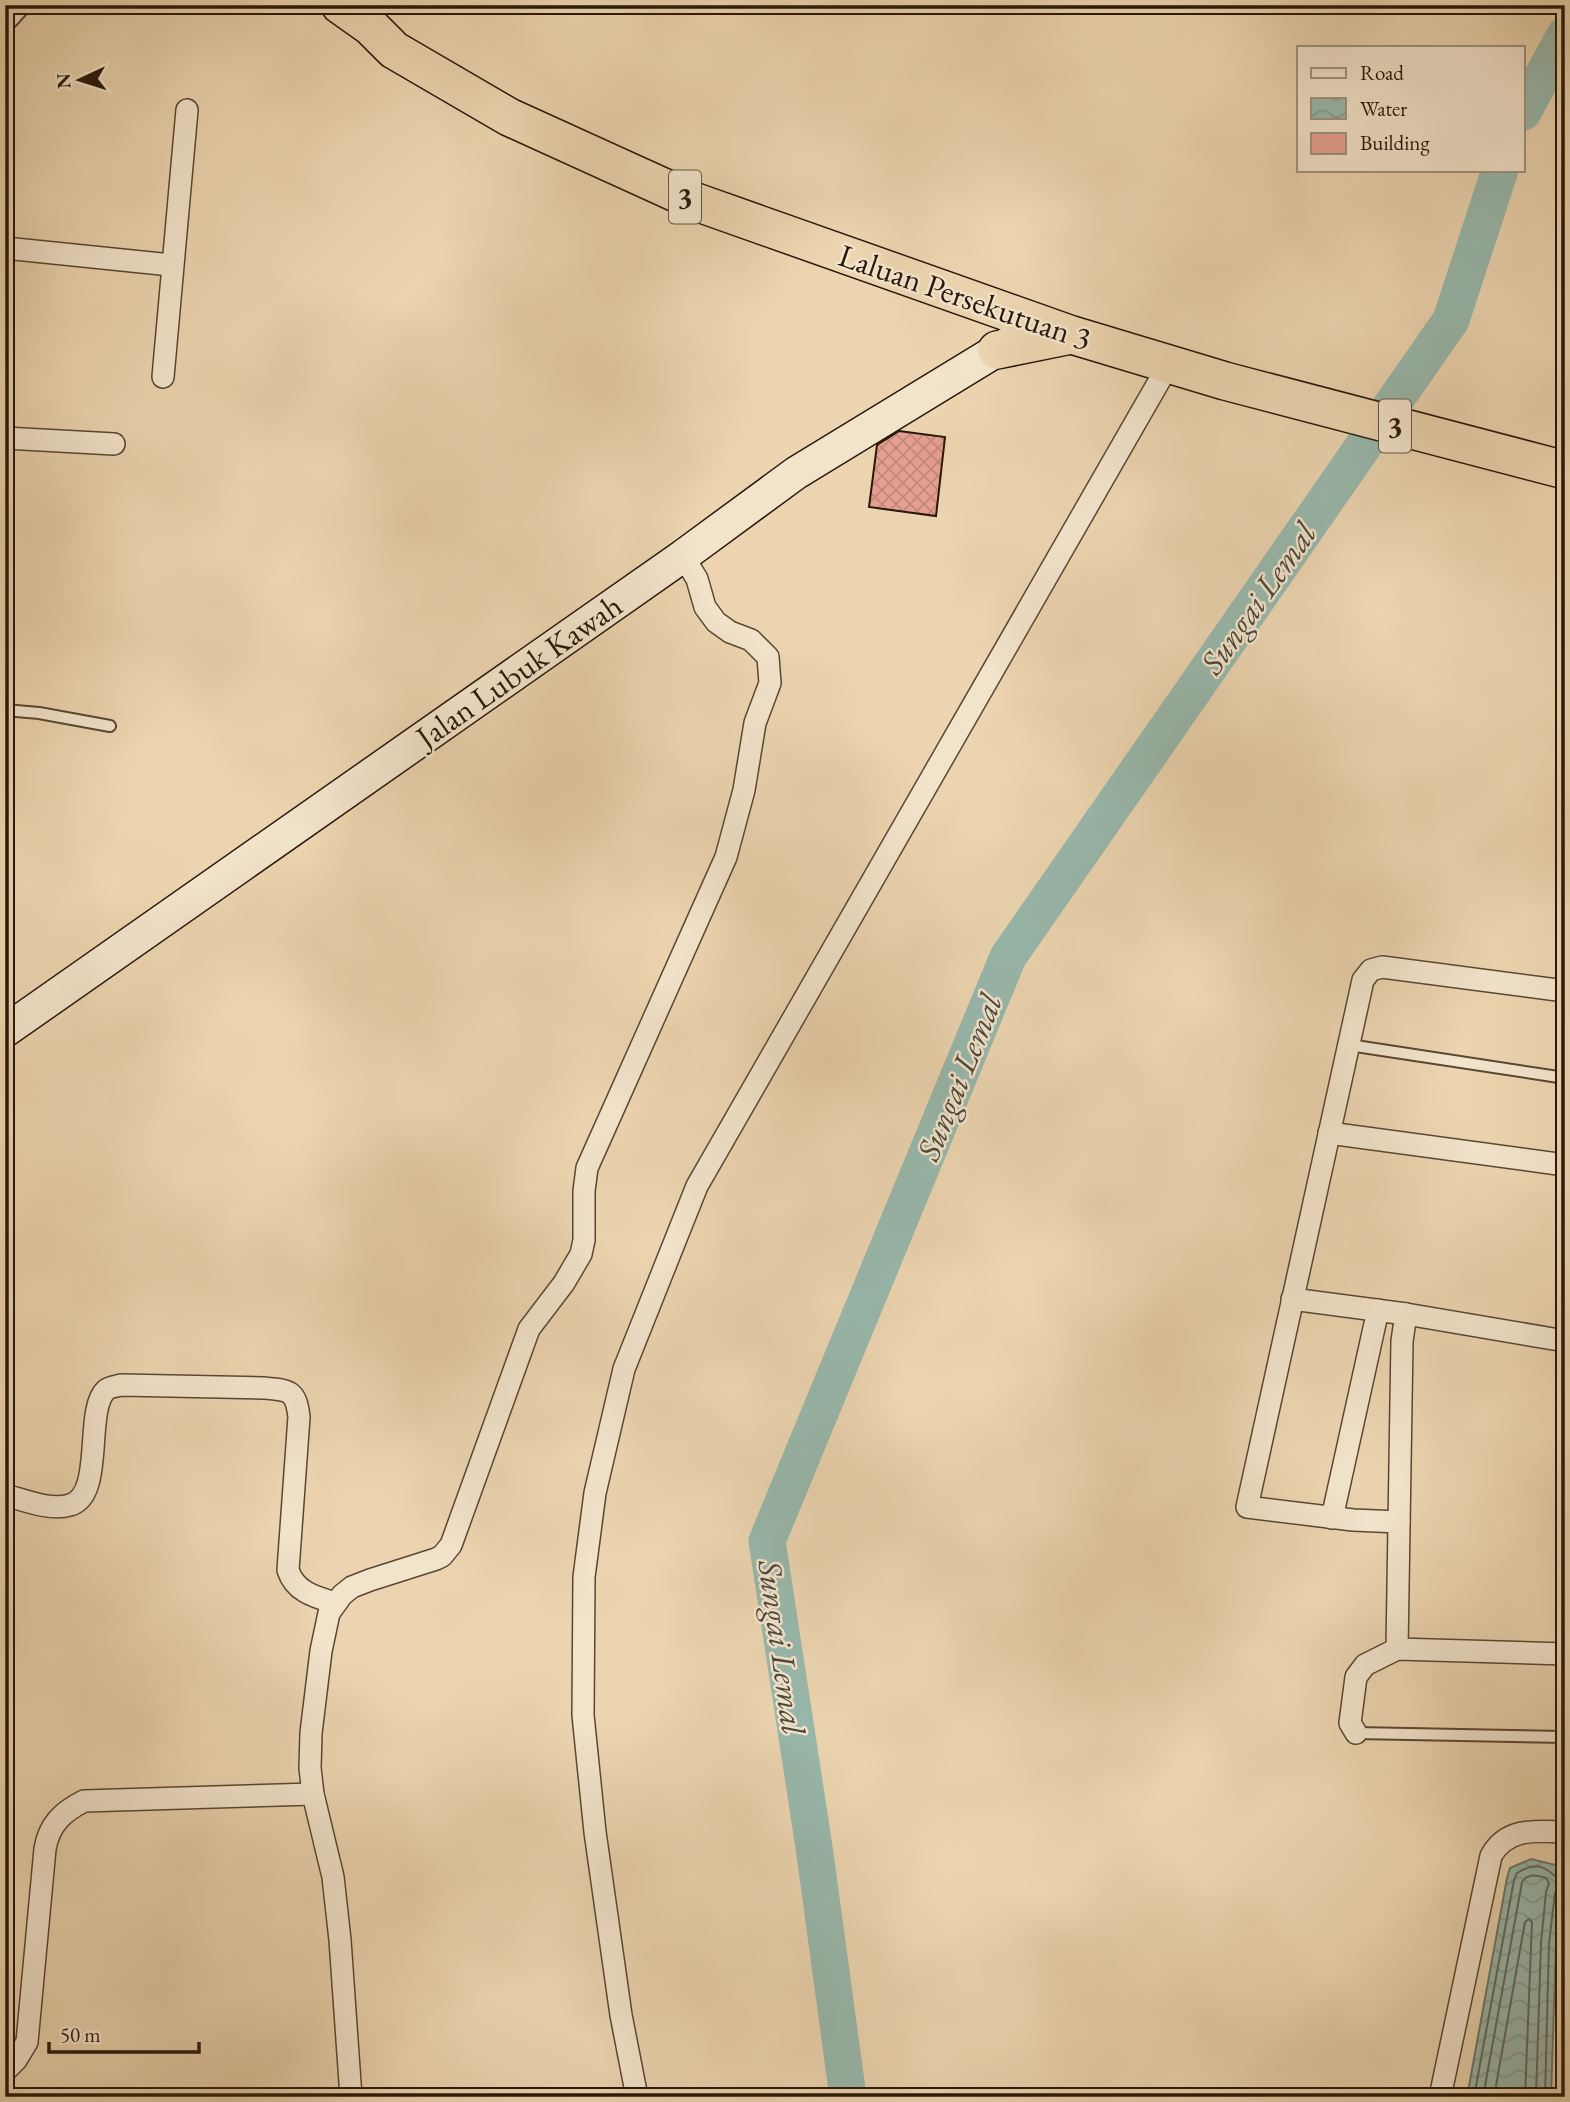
<svg xmlns="http://www.w3.org/2000/svg" width="1570" height="2102" viewBox="0 0 1570 2102" font-family="'EB Garamond',serif">
<style>
.water{fill:url(#water-waves);stroke:#6b786b;stroke-width:2}
.lines{fill:none;stroke-linecap:round;stroke-linejoin:round}
.shore{stroke:#60685b;stroke-width:2}
.river{stroke:#98b8ac;stroke-width:37}
.building{fill:url(#building-cross-hatch);stroke:#28180a;stroke-width:2}
.service-casing{stroke:#594733;stroke-width:14}
.minor-casing{stroke:#594733;stroke-width:24}
.tertiary-casing{stroke:#594733;stroke-width:30}
.secondary-casing{stroke:#28180a;stroke-width:35}
.trunk-casing{stroke:#28180a;stroke-width:40}
.service{stroke:#f2e3cb;stroke-width:10}
.minor{stroke:#f2e3cb;stroke-width:21}
.tertiary{stroke:#f2e3cb;stroke-width:26}
.secondary{stroke:#f2e3cb;stroke-width:32}
.trunk{stroke:#ebd4af;stroke-width:37}
.labels{text-anchor:middle;dominant-baseline:central;stroke-width:5;stroke-linejoin:round;paint-order:stroke}
.shield{fill:#f2e3cb;stroke:#655544;stroke-width:2}
.shield-label{font-size:30px;font-weight:bold;fill:#28180a}
.street-label{font-size:32px;fill:#28180a;stroke:#f2e3cb}
.water-label{font-size:33px;font-style:italic;fill:#4a483b;stroke:#f2e3cb}
</style>
<defs>
<pattern id="water-waves" width="16" height="10" patternUnits="userSpaceOnUse" patternTransform="scale(1.75)"><rect width="16" height="10" fill="#98b8ac"/><path d="M0 5q4-4 8 0t8 0" fill="none" stroke="#839d93"/></pattern>
<pattern id="building-cross-hatch" width="8" height="8" patternUnits="userSpaceOnUse" patternTransform="scale(1.75)"><rect width="8" height="8" fill="#e59f90"/><path d="M0 0l8 8M0 8l8-8" fill="none" stroke="#c4887b"/></pattern>
</defs>
<rect width="100%" height="100%" fill="#ebd4af"/>
<filter id="stains"><feTurbulence type="fractalNoise" baseFrequency=".00286" numOctaves="4"/><feColorMatrix values="0 0 0 0 .2 0 0 0 0 .09 0 0 0 0 .02 0 0 0 .5 -.17"/></filter>
<radialGradient id="worn" r=".72"><stop offset=".6" stop-color="#630" stop-opacity="0"/><stop offset="1" stop-color="#630" stop-opacity=".3"/></radialGradient>
<!-- water -->
<path class="water" d="M1531,1859L1560,1866L1563,1878L1556,1944L1551,2097H1467L1507,1878L1510,1868Z"/>
<g class="lines">
<!-- shore -->
<g class="shore">
<path d="M1474,2097L1514,1880L1517,1873C1540,1859 1547,1869 1563,1883L1555,1893L1549,1943L1545,2097"/>
<path d="M1483,2097L1522,1882C1527,1873 1537,1875 1546,1878L1549,1883L1546,1892L1541,1943L1536,2097"/>
<path d="M1494,2097L1525,1922L1529,1919L1532,1922L1525,2097"/>
</g>
<!-- river -->
<g class="river">
<path d="M1523,112L1565,35"/>
<path d="M848,2097L814,1847L767,1541L1008,957L1451,320L1500,170"/>
</g>
</g>
<!-- building -->
<path class="building" d="M899,431L945,437L936,516L869,507L877,445Z"/>
<g class="lines">
<defs>
<g id="service">
<path d="M5,710L39,713L110,726"/>
<path d="M1349,1045L1565,1078"/>
<path d="M1356,1733L1565,1737"/>
</g>
<g id="minor">
<path d="M5,248L171,265"/>
<path d="M163,377L187,110"/>
<path d="M5,438L114,444"/>
<path d="M1329,1133L1565,1165"/>
<path d="M1292,1299L1406,1314L1565,1341"/>
<path d="M5,1495C24,1500 50,1511 70,1505C105,1495 84,1410 106,1390C109,1387 117,1386 121,1385L264,1388C289,1390 296,1390 299,1417L288,1570C295,1592 315,1597 335,1603"/>
<path d="M1332,1518L1378,1310"/>
<path d="M1399,1522L1353,1520L1247,1507L1363,980L1371,970L1382,967L1565,991"/>
<path d="M1397,1649L1402,1341L1406,1314"/>
<path d="M1356,1733L1350,1723L1356,1677L1365,1665L1397,1649L1565,1654"/>
<path d="M5,2071L16,2060L27,2042L45,1849C49,1825 62,1812 84,1801L313,1794"/>
<path d="M351,2097L340,1940L333,1877L313,1794L310,1768L311,1733L321,1651L329,1613L342,1595L352,1587L370,1580L436,1559L442,1556L451,1545L529,1329L564,1283L581,1254L584,1240V1191L587,1168L726,857L744,790L755,723L770,683L768,657L751,640L730,632L716,622L705,607L697,579L683,556"/>
<path d="M637,2097L621,2015L595,1832L583,1715L584,1577L595,1493L624,1369L697,1186L1169,364"/>
<path d="M1440,2097L1491,1856C1507,1827 1536,1831 1565,1832"/>
</g>
<path id="tertiary" d="M5,17L16,5"/>
<path id="secondary" d="M5,1031L683,556L796,473L1019,337"/>
<g id="trunk">
<path d="M340,5L371,27L394,50L509,117L696,202L1072,335L1225,381L1565,470"/>
<path d="M997,350L1071,335"/>
</g>
</defs>
<!-- service casing -->
<use href="#service" class="service-casing"/>
<!-- minor casing -->
<use href="#minor" class="minor-casing"/>
<!-- tertiary casing -->
<use href="#tertiary" class="tertiary-casing"/>
<!-- secondary casing -->
<use href="#secondary" class="secondary-casing"/>
<!-- trunk casing -->
<use href="#trunk" class="trunk-casing"/>
<!-- service -->
<use href="#service" class="service"/>
<!-- minor -->
<use href="#minor" class="minor"/>
<!-- tertiary -->
<use href="#tertiary" class="tertiary"/>
<!-- secondary -->
<use href="#secondary" class="secondary"/>
<!-- trunk -->
<use href="#trunk" class="trunk"/>
</g>
<g class="labels">
<!-- shield labels -->
<g class="shield">
<rect x="669" y="170.5" width="32" height="53" rx="5"/>
<rect x="1379" y="399.5" width="32" height="53" rx="5"/>
</g>
<g class="shield-label">
<text x="685" y="197">3</text>
<text x="1395" y="426">3</text>
</g>
<!-- street labels -->
<g class="street-label">
<text transform="translate(965 297) rotate(19)">Laluan Persekutuan 3</text>
<text transform="translate(519 671) rotate(-35)">Jalan Lubuk Kawah</text>
</g>
<!-- water labels -->
<g class="water-label">
<text transform="translate(1258 598) rotate(-55)">Sungai Lemal</text>
<text transform="translate(959 1077) rotate(-68)">Sungai Lemal</text>
<text transform="translate(782 1647) rotate(82)">Sungai Lemal</text>
</g>
</g>
<!-- margin -->
<rect width="1570" height="2102" fill="none" stroke="#ebd4af" stroke-width="28"/>
<rect x="7" y="7" width="1556" height="2088" fill="none" stroke="#28180a" stroke-width="3.5"/>
<rect x="14" y="14" width="1542" height="2074" fill="none" stroke="#28180a" stroke-width="2"/>
<!-- legend -->
<rect x="1297" y="46" width="228" height="126" fill="#f2e3cb" stroke="#a1927e" stroke-width="2"/>
<rect x="1311" y="68" width="35" height="10" fill="#f2e3cb" stroke="#a1927e" stroke-width="2"/>
<text x="1360" y="80" font-size="21" fill="#28180a">Road</text>
<rect x="1311" y="98" width="35" height="21" fill="url(#water-waves)" stroke="#a1927e" stroke-width="2"/>
<text x="1360" y="116" font-size="21" fill="#28180a">Water</text>
<rect x="1311" y="133" width="35" height="21" fill="#e59f90" stroke="#a1927e" stroke-width="2"/>
<text x="1360" y="150" font-size="21" fill="#28180a">Building</text>
<!-- north arrow -->
<g transform="translate(80 80) rotate(266)" stroke="#f2e3cb" stroke-width="5" paint-order="stroke">
<path d="M0-5L12 26L0 18L-12 26Z" fill="#28180a"/>
<text y="-10" font-size="19" font-weight="bold" text-anchor="middle" fill="#28180a">N</text>
</g>
<!-- scale -->
<path d="M49 2042v10h150v-10" fill="none" stroke="#28180a" stroke-width="3.5"/>
<text x="60" y="2042" font-size="21" fill="#28180a" stroke="#f2e3cb" stroke-width="5" paint-order="stroke">50 m</text>
<rect width="100%" height="100%" filter="url(#stains)"/>
<rect width="100%" height="100%" fill="url(#worn)"/>
</svg>
